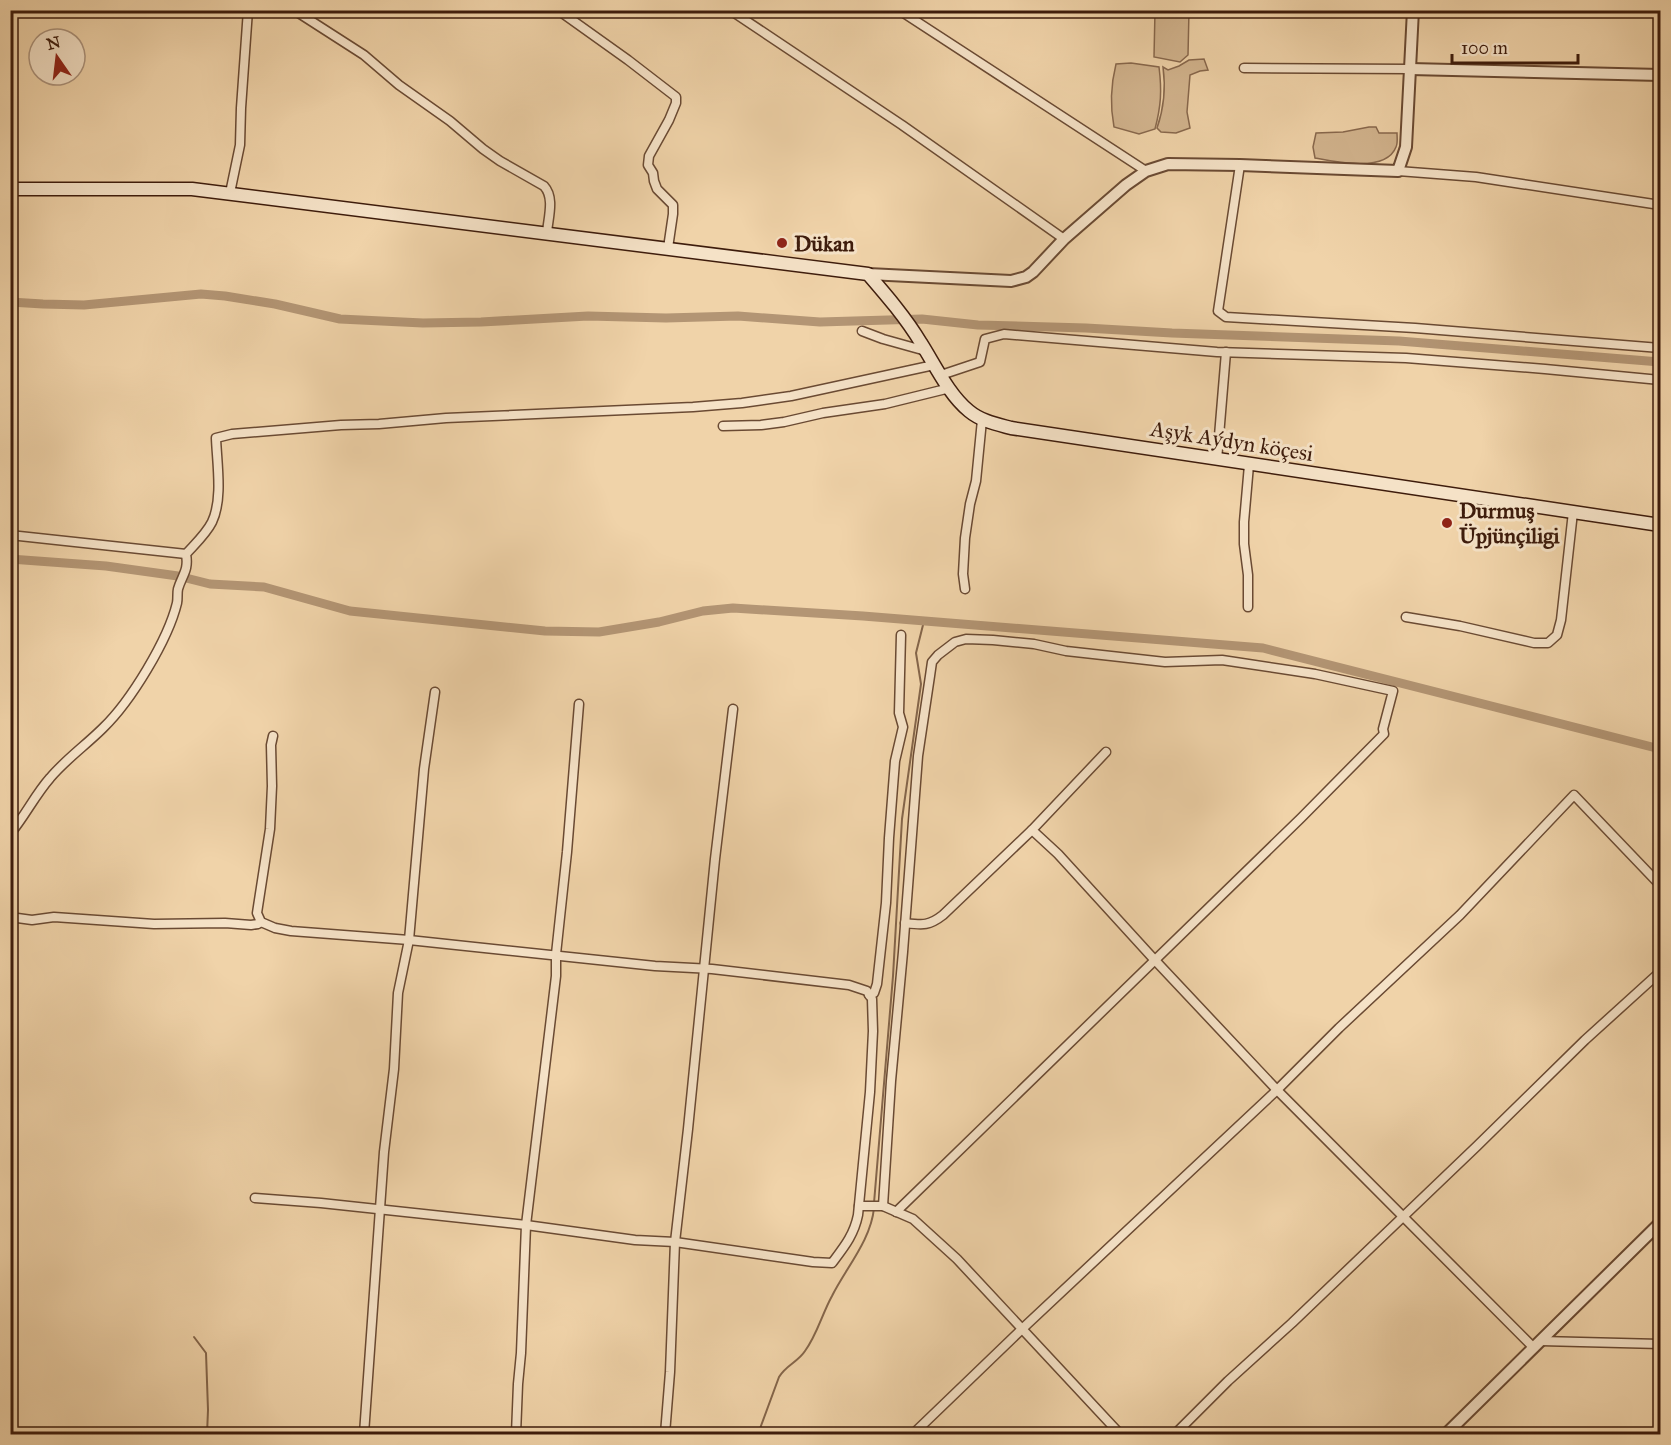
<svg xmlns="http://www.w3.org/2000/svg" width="1671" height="1445" viewBox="0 0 1671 1445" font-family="'IM FELL Great Primer',serif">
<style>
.green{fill:#d2b48e;stroke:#88684d;stroke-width:1.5}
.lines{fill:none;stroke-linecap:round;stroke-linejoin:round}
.stream{stroke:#84654a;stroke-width:2}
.canal{stroke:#b39574;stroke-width:9}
.minor-casing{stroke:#6a4a33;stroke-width:11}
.tertiary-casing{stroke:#6a4a33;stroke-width:14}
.secondary-casing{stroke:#3e1c0c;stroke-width:15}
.minor{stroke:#f5e2c7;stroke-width:8}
.tertiary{stroke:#f5e2c7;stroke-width:10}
.secondary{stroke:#f5e2c7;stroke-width:12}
.poi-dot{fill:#8f2418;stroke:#f5e2c7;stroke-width:2}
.labels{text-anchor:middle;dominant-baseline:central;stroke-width:6;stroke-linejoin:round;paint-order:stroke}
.poi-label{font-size:22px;font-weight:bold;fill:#3e1c0c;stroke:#f5e2c7;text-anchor:start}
.street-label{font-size:22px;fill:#3e1c0c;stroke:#f5e2c7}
</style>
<rect width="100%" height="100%" fill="#f0d3a9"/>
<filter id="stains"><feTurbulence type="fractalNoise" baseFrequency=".00333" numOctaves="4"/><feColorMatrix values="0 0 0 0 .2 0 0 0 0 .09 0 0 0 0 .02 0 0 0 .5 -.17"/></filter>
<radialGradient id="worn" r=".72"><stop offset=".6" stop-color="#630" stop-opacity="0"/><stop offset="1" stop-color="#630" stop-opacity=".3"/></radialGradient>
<!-- green -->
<g class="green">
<path d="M1155,11H1189L1188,55L1180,62L1154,57Z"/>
<path d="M1204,59L1208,70L1200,71L1190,75L1187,112L1190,128L1176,133L1161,132L1157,128C1164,108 1166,89 1163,67L1168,70L1179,66L1189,60Z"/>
<path d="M1131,63L1159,67C1162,91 1161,106 1155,129L1139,134L1114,127C1110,106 1111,84 1116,64Z"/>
<path d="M1369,127H1376L1379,133H1397C1397,137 1398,143 1396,147C1386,173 1335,162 1315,158L1313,147L1316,133L1343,132Z"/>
</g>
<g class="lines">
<!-- stream -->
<g class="stream">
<path d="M874,1203L893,976L902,819L921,684L916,653L924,621"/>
<path d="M194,1337L206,1353L208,1410L207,1434"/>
<path d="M758,1434L779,1377C786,1365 798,1362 805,1351C817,1335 822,1314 832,1296C846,1268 871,1240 874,1208"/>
</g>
<!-- canal -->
<g class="canal">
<path d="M10,302L43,304L84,305L201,294L225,296L275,304L340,319L423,323L481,322L588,316L666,318L738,316L820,322L922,319L978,325L1086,328L1172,333L1399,341L1660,362"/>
<path d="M10,559L106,566L178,576L210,584L264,587L350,611L545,631L599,632L659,622L703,611L733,608L863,616L1263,648L1660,749"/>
</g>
<defs>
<g id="minor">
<path d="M294,10L364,55L399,85L450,121L483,149L500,161L544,186C555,198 548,218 547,233"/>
<path d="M558,10L628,60L676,97V103L669,120L649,156L648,165L653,173L654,181L657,189L673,205V214L668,248"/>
<path d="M730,10L902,125L1064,239"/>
<path d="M899,10L1146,171"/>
<path d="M1244,68L1410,69"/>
<path d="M1240,165L1218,311L1226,317L1415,328L1660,348"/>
<path d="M1398,171L1476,177L1660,205"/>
<path d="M230,193L240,145L241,108L248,10"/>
<path d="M862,331L883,339L926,351"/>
<path d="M941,375L980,362L985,339L1004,334L1217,352L1406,358L1545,369L1660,380"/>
<path d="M723,426L761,425L784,422L823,413L885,404L950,388"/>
<path d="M1217,460L1226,352"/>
<path d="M10,535L186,554"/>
<path d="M965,589L963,574L965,538L970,504L976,481L982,420"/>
<path d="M1248,607V575L1244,544V522L1249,465"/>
<path d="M1406,617L1460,626L1534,643H1548L1557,635L1561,620L1573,512"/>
<path d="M1106,752L1032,830L1058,854L1151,956L1277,1090L1534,1348"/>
<path d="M10,834C25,816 35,795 50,778C66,759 86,745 103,728C131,701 168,640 177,603C178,598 177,593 178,589C182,575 189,571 186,554C195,544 206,534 212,522C223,499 217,464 216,438L232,434L341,425L379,424L446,418L693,407L742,403L791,396L934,365"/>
<path d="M10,917L32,920L54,917L154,924L225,923L251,925L258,924L261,922"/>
<path d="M905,923C923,925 929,926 943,915L1032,830"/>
<path d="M869,995L874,993L877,984L886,903L889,838L895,761L903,727L899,713L901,635"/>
<path d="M255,1198L321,1203L526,1225L635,1240L675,1242L813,1262L832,1263C844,1247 854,1235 858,1215L870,1092L873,1031L872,999L867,991L849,985L712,969L655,966L409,940L291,931L275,928L261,922L257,913L270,829L272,786L271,745L273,736"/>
<path d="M859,1206H883L913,1219L957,1259L1120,1434"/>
<path d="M883,1206L891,1081L903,952L918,756L930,676L932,662L938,655L955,642L966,639L993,640L1034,644L1066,651L1165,662L1222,660L1315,674L1393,691L1383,729L1384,734L1301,818L896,1212"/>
<path d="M1541,1341L1660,1344"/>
<path d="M364,1434L384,1152L394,1069L398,993L409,940L424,769L435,692"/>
<path d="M516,1434L518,1384L521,1353L526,1225L556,976V954L567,852L579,704"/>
<path d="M665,1434L670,1372L675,1242L688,1129L715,859L733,709"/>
<path d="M913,1434L1022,1329L1277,1090L1339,1028L1460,915L1574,795L1660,885"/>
<path d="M1175,1434L1228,1381L1292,1323L1477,1146L1585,1040L1660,972"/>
</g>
<g id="tertiary">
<path d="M1410,69L1660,75"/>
<path d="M868,274L1011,281L1026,277L1033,272L1064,239L1126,185L1146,171L1168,164L1240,165L1398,171L1406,147L1413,10"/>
<path d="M1446,1434L1660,1223"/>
</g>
<path id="secondary" d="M10,189H192L868,274C887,296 906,318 921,343C935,365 949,395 969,411C981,421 996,424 1011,428L1660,525"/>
</defs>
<!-- minor casing -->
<use href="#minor" class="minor-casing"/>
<!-- tertiary casing -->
<use href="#tertiary" class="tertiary-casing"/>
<!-- secondary casing -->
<use href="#secondary" class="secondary-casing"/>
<!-- minor -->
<use href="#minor" class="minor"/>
<!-- tertiary -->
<use href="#tertiary" class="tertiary"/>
<!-- secondary -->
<use href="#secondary" class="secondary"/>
</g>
<!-- markers -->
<g class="poi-dot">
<circle cx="782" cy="243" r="6"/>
<circle cx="1447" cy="523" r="6"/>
</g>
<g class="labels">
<!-- poi labels -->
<g class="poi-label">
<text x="794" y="243">Dükan</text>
<text x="1459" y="510">Durmuş<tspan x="1459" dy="25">Üpjünçiligi</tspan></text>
</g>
<!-- street labels -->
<g class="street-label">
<text transform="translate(1232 441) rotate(9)">Aşyk Aýdyn köçesi</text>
</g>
</g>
<!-- margin -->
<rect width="1671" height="1445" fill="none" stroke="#f0d3a9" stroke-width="36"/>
<rect x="12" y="12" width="1647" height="1421" fill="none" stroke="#3e1c0c" stroke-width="3"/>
<rect x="18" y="18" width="1635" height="1409" fill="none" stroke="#3e1c0c" stroke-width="1.5"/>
<!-- north arrow -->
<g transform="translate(57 57) rotate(346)"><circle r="28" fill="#f5e2c7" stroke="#ac937c" stroke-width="1.5"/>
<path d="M0-4.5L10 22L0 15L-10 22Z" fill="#8f2418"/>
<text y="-9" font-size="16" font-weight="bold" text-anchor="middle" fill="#3e1c0c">N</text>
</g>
<!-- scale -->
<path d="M1452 54v9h126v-9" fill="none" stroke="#3e1c0c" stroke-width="3"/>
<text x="1461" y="54" font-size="18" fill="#3e1c0c" stroke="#f5e2c7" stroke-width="4.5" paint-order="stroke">100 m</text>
<rect width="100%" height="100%" filter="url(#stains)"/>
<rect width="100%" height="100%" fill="url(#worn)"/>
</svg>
